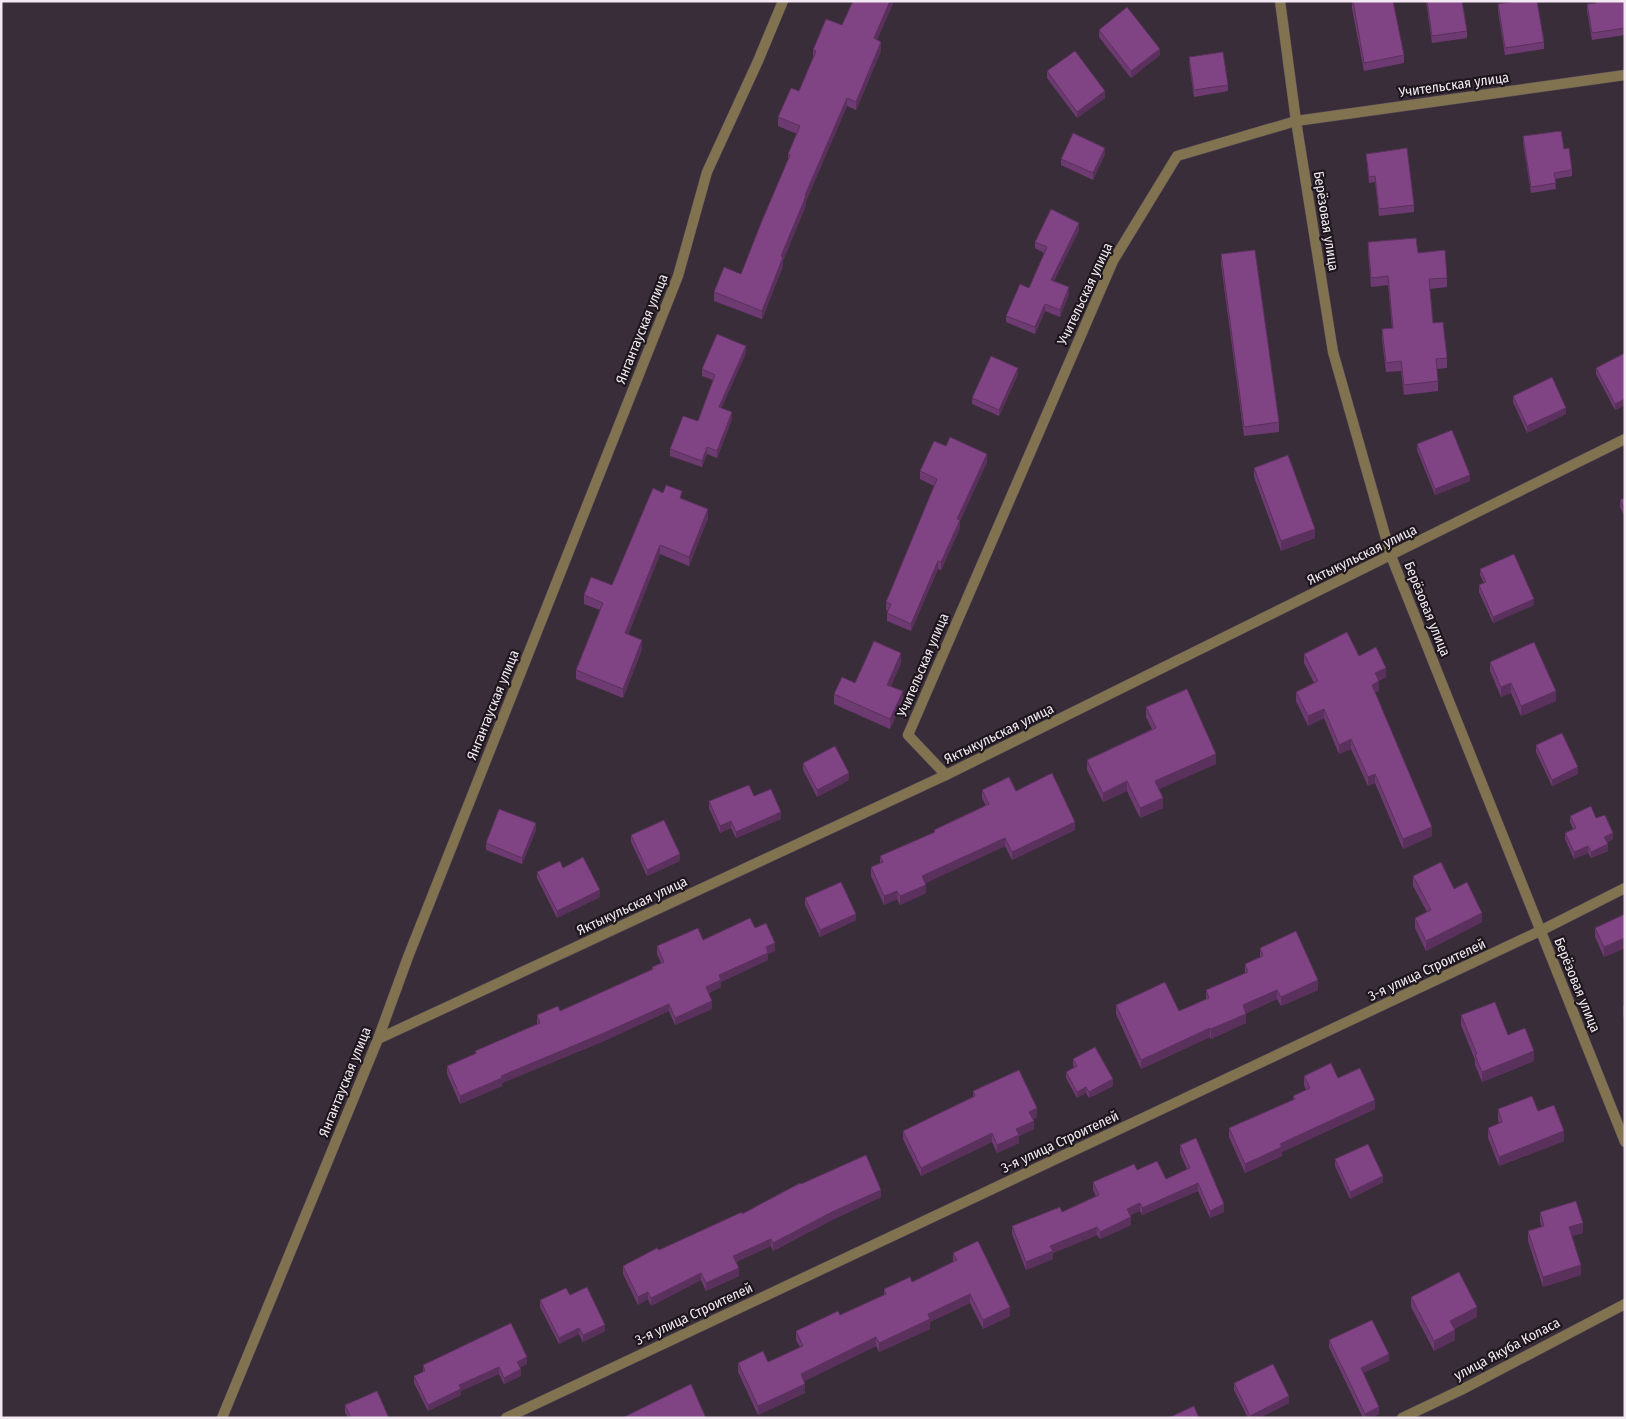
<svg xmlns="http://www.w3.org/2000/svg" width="1626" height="1419" viewBox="0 0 1626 1419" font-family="'Fira Sans Condensed',sans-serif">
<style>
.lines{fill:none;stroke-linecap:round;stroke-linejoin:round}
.street-casing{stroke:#574b57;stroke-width:11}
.street{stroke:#817350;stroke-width:10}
.wall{fill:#6e3a72}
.shaded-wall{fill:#5a305c}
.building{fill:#804484;stroke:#5a305c}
.labels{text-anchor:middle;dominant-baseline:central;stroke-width:4.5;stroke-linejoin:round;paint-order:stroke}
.street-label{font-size:14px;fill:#f2e9f2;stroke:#1d171d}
</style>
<rect width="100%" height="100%" fill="#3a2d3a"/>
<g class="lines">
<defs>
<g id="street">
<path d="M1280,1L1296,121L1333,352L1391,556L1625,1142"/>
<path d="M946,775L908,735L1113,261L1177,156L1296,121L1625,75"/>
<path d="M378,1039L946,775L1625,439"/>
<path d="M222,1418L378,1039L408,957L678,276L707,172L758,61L783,1"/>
<path d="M506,1418L1540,931L1625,888"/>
<path d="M1402,1418L1463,1389L1625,1304"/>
</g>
</defs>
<!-- street casing -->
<use href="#street" class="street-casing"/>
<!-- street -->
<use href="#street" class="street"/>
</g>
<!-- wall -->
<g class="wall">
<path d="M853,1H894L877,40L881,51L856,110L847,106L806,201V205L783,261V266L762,319L714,301V292L741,274L788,160V154L797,134L778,126V117L799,91L813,58V50L842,25Z"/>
<path d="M1352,1L1404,55V63L1364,71L1352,8Z"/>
<path d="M1426,1H1462L1467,31V38L1432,43Z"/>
<path d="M1595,1H1625V35L1592,40L1587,11V4L1595,3Z"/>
<path d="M1498,4L1544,42V49L1505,55L1498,11Z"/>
<path d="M1099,30L1160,55L1131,78L1099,37Z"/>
<path d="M1189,57L1228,85V91L1194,97L1189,63Z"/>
<path d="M1047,71L1105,98L1077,118L1047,78Z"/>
<path d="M1523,136L1564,149L1572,170V176L1555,179L1556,189L1531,193L1523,143Z"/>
<path d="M1105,154L1093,180L1061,165V159Z"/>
<path d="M1366,154L1414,205V212L1379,216L1375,182L1369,183Z"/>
<path d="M1079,230L1054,281L1069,294L1060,317L1045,311L1035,334L1006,322V316L1029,288L1044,253L1035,248V242Z"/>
<path d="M1368,242L1418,253L1447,278V287L1430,289L1433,323L1447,358V368L1437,369L1438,381V391L1404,395L1401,371L1386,372L1382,339V329L1392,328L1388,285L1371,287L1368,252Z"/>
<path d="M1221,254L1279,422V432L1244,436L1221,264Z"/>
<path d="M746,353L721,408L732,419L717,458L707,454L702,467L670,456V449L698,421L713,380L702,376V369Z"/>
<path d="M1625,353V405L1615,410L1596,374V368Z"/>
<path d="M1018,374L999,416L972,404V398Z"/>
<path d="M1513,396L1566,414L1527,433L1513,402Z"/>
<path d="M1417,444L1470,481L1435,495L1417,450Z"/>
<path d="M946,446L987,462L960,521V528L941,570L938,569L911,631L887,621V613L888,611L886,610V602L934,486L920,479V471Z"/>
<path d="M1254,468L1315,538L1281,551L1254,477Z"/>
<path d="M663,493L682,499L708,518L689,566L660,554L628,635L642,649L623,698L576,679V670L600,610L584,604V595L612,585Z"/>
<path d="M1625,498V517L1620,507V500Z"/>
<path d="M1480,569L1534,605L1493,623L1479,592V585L1484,583L1480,575Z"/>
<path d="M1304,654L1359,656L1386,677L1378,681L1379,691L1375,692L1432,836L1403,849L1375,783L1368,786L1351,749L1339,754L1324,718L1308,726L1296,701V692L1314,683L1304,663Z"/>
<path d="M1490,662L1556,701L1521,716L1511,693L1501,697L1490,671Z"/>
<path d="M901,663L891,686L903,701L890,729L834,704V694L855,683Z"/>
<path d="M1146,707L1216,764L1158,789L1163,808L1140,818L1127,791L1103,802L1087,770V760L1152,729L1146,717Z"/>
<path d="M1536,745L1578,774L1552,786L1536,752Z"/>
<path d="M803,763L849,780L817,797L803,770Z"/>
<path d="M982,790L1016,791L1075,830L1012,860L1005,846L925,883L926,893L900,905L897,899L884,905L871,876V867L880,864V856L934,833V830L986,806L982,798Z"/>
<path d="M754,796L781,819L736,838L731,828L720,833L709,808V801Z"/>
<path d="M1570,816L1596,818L1613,839L1607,842L1608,851L1591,858L1588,853L1574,859L1565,839V833L1573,829L1570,822Z"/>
<path d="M536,830L522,864L486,850V843Z"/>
<path d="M631,835L680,861L647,876L631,842Z"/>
<path d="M563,868L600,897L557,918L537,878V872Z"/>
<path d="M1413,876L1454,889L1482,922L1426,951L1415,928V918L1427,912L1413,886Z"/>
<path d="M805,898L856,920L820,937L805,905Z"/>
<path d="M1625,914V948L1604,957L1595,937V928Z"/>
<path d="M755,928L775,951L768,954V960L721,982V987L709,993L712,1009L675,1025L669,1011L604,1041L502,1083V1086L460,1104L447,1074V1066L475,1054V1051L537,1024V1015L560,1011L652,970V967L661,963L657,954V946L703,940Z"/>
<path d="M1260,948L1318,990L1281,1006L1277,999L1246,1013V1023L1211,1039L1210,1037L1141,1069L1116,1014V1005L1179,1011L1206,999V990L1245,973V964L1260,957Z"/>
<path d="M1625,1005V1020L1623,1016V1006Z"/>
<path d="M1461,1015L1508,1035L1534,1061L1482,1082L1475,1065V1060L1461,1025Z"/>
<path d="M1073,1059L1113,1086L1089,1098L1086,1093L1077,1098L1066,1078V1072L1074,1067L1073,1065Z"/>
<path d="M1304,1076L1338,1078L1375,1109L1282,1152V1156L1245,1173L1229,1137V1128L1293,1100V1096L1306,1090L1304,1085Z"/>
<path d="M973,1091L1037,1117L1033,1119L1034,1129L1019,1136V1143L997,1153L992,1142L921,1176L903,1139V1131L973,1097Z"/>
<path d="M1498,1109L1538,1111L1564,1141L1499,1166L1488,1138V1128L1499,1124L1498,1119Z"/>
<path d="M1180,1145L1224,1212L1210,1218L1198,1191L1142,1215L1140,1211L1130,1215L1131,1225L1100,1239L1097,1235L1053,1253V1259L1026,1270L1012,1234V1226L1062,1212L1096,1196L1093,1190V1182L1137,1170L1166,1179L1187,1169L1180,1153Z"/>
<path d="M1335,1159L1383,1182L1350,1199L1335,1166Z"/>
<path d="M801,1184L881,1197L832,1220L773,1251L771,1246L736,1262L739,1276L706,1291L701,1280L651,1306L648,1299L638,1305L623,1274V1266L742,1214Z"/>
<path d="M1540,1212L1583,1233L1572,1236L1581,1275L1543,1287L1528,1241V1231L1542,1227L1540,1222Z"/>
<path d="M953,1253L1010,1316L983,1329L970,1303L930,1322V1329L879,1352L876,1346L804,1381L805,1393L758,1415L738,1372V1363L768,1362L800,1347L796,1340V1331L840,1315L884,1295V1289L912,1282L953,1262Z"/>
<path d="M570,1295L605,1331L583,1342L579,1334L559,1344L540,1307V1300Z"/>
<path d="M1411,1297L1477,1317L1454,1329L1455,1340L1434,1351L1411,1307Z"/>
<path d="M1329,1340L1389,1361L1363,1373L1379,1414L1371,1418H1363L1329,1347Z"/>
<path d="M527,1364L520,1367L521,1376L504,1384L499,1374L461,1391V1395L428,1411L414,1383V1376L423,1372V1365Z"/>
<path d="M1234,1383L1289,1403L1259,1418H1248L1234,1390Z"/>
<path d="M345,1405L389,1418H348L345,1412Z"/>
</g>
<!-- shaded-wall -->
<g class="shaded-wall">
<path d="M890,1H894L874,47V38Z"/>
<path d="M881,42V51L856,110V102Z"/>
<path d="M1160,49V55L1131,78V71Z"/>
<path d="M1105,91V98L1077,118V112Z"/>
<path d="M847,98V106L806,201V205L783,261V266L762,319V311L781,256L805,195Z"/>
<path d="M1105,148V154L1093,180V173Z"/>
<path d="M1079,223V230L1051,286V280Z"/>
<path d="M1069,287V294L1060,317V310Z"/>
<path d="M1045,304V311L1035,334V327Z"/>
<path d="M746,346V353L719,414V407Z"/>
<path d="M1018,368V374L999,416V410Z"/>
<path d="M1625,399V405L1615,410V404Z"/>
<path d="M1566,408V414L1527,433V426Z"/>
<path d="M732,412V419L717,458V451Z"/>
<path d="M707,447V454L702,467V461Z"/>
<path d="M987,454V462L960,521V528L941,570V562L957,519Z"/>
<path d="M1470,475V481L1435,495V489Z"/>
<path d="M708,509V518L689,566V557Z"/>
<path d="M1315,529V538L1281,551V541Z"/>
<path d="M660,545V554L625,642V633Z"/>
<path d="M938,561V569L911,631V624Z"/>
<path d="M1534,599V605L1493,623V617Z"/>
<path d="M642,640V649L623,698V689Z"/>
<path d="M901,653V663L887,694V685Z"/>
<path d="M1386,668V677L1375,683V673Z"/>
<path d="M1379,681V691L1372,694V685Z"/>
<path d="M1511,683V693L1501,697V687Z"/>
<path d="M903,691V701L890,729V719Z"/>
<path d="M1556,691V701L1521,716V706Z"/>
<path d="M1324,709V718L1308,726V716Z"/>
<path d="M1351,739V749L1339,754V745Z"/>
<path d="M1216,754V764L1155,791V781Z"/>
<path d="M1578,767V774L1552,786V780Z"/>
<path d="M849,773V780L817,797V790Z"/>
<path d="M1375,774V783L1368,786V777Z"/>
<path d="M1127,781V791L1103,802V793Z"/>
<path d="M1163,798V808L1140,818V808Z"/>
<path d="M781,812V819L736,838V832Z"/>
<path d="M731,821V828L720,833V826Z"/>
<path d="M1075,822V830L1012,860V852Z"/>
<path d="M536,823V830L522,864V858Z"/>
<path d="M1432,827V836L1403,849V839Z"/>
<path d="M1613,833V839L1604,843V837Z"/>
<path d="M1005,838V846L922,885V876Z"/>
<path d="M1608,844V851L1591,858V852Z"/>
<path d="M1588,846V853L1574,859V852Z"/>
<path d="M680,854V861L647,876V870Z"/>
<path d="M926,885V893L900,905V896Z"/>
<path d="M600,890V897L557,918V911Z"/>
<path d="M897,891V899L884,905V896Z"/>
<path d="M1482,913V922L1426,951V941Z"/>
<path d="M856,914V920L820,937V930Z"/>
<path d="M1625,938V948L1604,957V947Z"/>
<path d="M775,943V951L768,954V960L721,982V987L706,994V987L719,975L766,947Z"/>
<path d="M1318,980V990L1281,1006V997Z"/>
<path d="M1277,990V999L1243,1015V1005Z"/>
<path d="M712,1001V1009L675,1025V1018Z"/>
<path d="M669,1004V1011L604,1041L502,1083V1086L460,1104V1096L501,1076Z"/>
<path d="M1246,1014V1023L1211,1039V1029Z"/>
<path d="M1210,1028V1037L1141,1069V1060Z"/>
<path d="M1534,1051V1061L1482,1082V1072Z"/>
<path d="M1113,1079V1086L1089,1098V1092Z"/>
<path d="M1086,1087V1093L1077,1098V1092Z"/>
<path d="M1375,1100V1109L1282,1152V1156L1245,1173V1164L1280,1144Z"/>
<path d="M1037,1108V1117L1029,1120V1112Z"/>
<path d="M1034,1121V1129L1019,1136V1143L997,1153V1145L1016,1129Z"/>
<path d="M1564,1131V1141L1499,1166V1157Z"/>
<path d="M992,1133V1142L921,1176V1168Z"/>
<path d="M1383,1176V1182L1350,1199V1192Z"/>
<path d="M1198,1183V1191L1142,1215V1208Z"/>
<path d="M881,1190V1197L832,1220L773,1251V1243L832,1212Z"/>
<path d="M1140,1203V1211L1127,1217V1209Z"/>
<path d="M1224,1204V1212L1210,1218V1211Z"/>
<path d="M1131,1217V1225L1100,1239V1232Z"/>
<path d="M1583,1223V1233L1569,1237V1227Z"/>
<path d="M1097,1227V1235L1053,1253V1259L1026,1270V1262L1050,1246Z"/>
<path d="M771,1239V1246L733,1263V1256Z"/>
<path d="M1581,1265V1275L1543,1287V1277Z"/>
<path d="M739,1268V1276L706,1291V1283Z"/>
<path d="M701,1273V1280L651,1306V1298Z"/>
<path d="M648,1292V1299L638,1305V1297Z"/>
<path d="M970,1294V1303L930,1322V1329L879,1352V1343L928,1314Z"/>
<path d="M1010,1307V1316L983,1329V1320Z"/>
<path d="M1477,1307V1317L1450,1331V1321Z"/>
<path d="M605,1325V1331L583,1342V1335Z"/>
<path d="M579,1328V1334L559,1344V1338Z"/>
<path d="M1455,1330V1340L1434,1351V1341Z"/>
<path d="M876,1337V1346L801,1383V1374Z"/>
<path d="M1389,1354V1361L1361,1374V1368Z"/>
<path d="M527,1357V1364L517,1368V1362Z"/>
<path d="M499,1367V1374L461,1391V1395L428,1411V1405L459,1385Z"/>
<path d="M521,1369V1376L504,1384V1378Z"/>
<path d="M805,1384V1393L758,1415V1406Z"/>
<path d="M1289,1396V1403L1259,1418H1250V1416Z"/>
<path d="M1379,1407V1414L1371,1418H1365V1414Z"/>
</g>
<!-- building -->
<g class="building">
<path d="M853,1H890L874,38L881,42L856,102L847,98L805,195L806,196L781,256L783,257L762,311L714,292L724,267L741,274L761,223L790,155L788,154L800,126L778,117L791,88L799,91L816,51L813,50L826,19L842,25Z"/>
<path d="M1353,1H1393L1404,55L1364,63Z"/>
<path d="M1427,1H1462L1467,31L1432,36Z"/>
<path d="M1516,1H1537L1544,42L1505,48L1498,4Z"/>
<path d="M1596,1H1625V28L1592,33L1587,4L1596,3Z"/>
<path d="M1127,7L1160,49L1131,71L1099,30Z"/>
<path d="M1075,51L1105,91L1077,112L1047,71Z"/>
<path d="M1223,52L1228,85L1194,90L1189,57Z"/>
<path d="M1561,131L1564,149L1569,148L1572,170L1554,173L1556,183L1531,187L1523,136Z"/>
<path d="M1073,133L1105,148L1093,173L1061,159Z"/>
<path d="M1407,148L1414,205L1379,209L1375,176L1369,177L1366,154Z"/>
<path d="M1051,209L1079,223L1051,280L1069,287L1060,310L1045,304L1035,327L1006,316L1020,284L1029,288L1047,247L1035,242Z"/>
<path d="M1416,238L1418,253L1445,250L1447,278L1429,279L1433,323L1443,322L1447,358L1436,359L1438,381L1404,385L1401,361L1386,363L1382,329L1393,328L1388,276L1371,278L1368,242Z"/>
<path d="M1255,250L1279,422L1244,427L1221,254Z"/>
<path d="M717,334L746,346L719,407L732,412L717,451L707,447L702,461L670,449L683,416L698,421L715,375L702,369Z"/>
<path d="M1625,353V399L1615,404L1596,368Z"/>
<path d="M991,356L1018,368L999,410L972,398Z"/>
<path d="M1552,377L1566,408L1527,426L1513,396Z"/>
<path d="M1452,430L1470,475L1435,489L1417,444Z"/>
<path d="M950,437L987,454L957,519L960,520L941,562L938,561L911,624L887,613L891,604L886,602L937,479L920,471L934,441L946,446Z"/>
<path d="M1288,455L1315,529L1281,541L1254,468Z"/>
<path d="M666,485L682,491L680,498L708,509L689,557L660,545L625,633L642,640L623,689L576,670L603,603L584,595L591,577L612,585L653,488L663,493Z"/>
<path d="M1625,498V510L1620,500Z"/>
<path d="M1514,554L1534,599L1493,617L1479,585L1486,582L1480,569Z"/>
<path d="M1347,632L1359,656L1376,647L1386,668L1375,673L1379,681L1372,685L1432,827L1403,839L1375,774L1368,777L1351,739L1339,745L1324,709L1308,716L1296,692L1318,681L1304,654Z"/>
<path d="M874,641L901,653L887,685L903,691L890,719L834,694L842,677L855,683Z"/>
<path d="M1534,642L1556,691L1521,706L1511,683L1501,687L1490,662Z"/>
<path d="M1187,689L1216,754L1155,781L1163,798L1140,808L1127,781L1103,793L1087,760L1156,728L1146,707Z"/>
<path d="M1562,733L1578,767L1552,780L1536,745Z"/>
<path d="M835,746L849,773L817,790L803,763Z"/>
<path d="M1052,773L1075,822L1012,852L1005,838L922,876L926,885L900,896L897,891L884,896L871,867L883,862L880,856L935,832L934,830L989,804L982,790L1009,777L1016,791Z"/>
<path d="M749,785L754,796L771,789L781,812L736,832L731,821L720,826L709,801Z"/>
<path d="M1591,806L1596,818L1605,815L1613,833L1604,837L1608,844L1591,852L1588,846L1574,852L1565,833L1576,828L1570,816Z"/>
<path d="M499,809L536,823L522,858L486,843Z"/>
<path d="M664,820L680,854L647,870L631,835Z"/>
<path d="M583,857L600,890L557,911L537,872L560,861L563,868Z"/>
<path d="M1441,862L1454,889L1467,882L1482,913L1426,941L1415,918L1431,910L1413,876Z"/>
<path d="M841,882L856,914L820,930L805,898Z"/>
<path d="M1625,914V938L1604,947L1595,928Z"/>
<path d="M750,918L755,928L766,923L775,943L766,947L768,953L719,975L721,980L706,987L712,1001L675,1018L669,1004L604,1033L501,1076L502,1078L460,1096L447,1066L477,1053L475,1051L540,1023L537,1015L558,1006L560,1011L653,969L652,967L664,962L657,946L698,928L703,940Z"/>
<path d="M1296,931L1318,980L1281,997L1277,990L1243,1005L1246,1014L1211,1029L1210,1028L1141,1060L1116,1005L1165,982L1179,1011L1209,998L1206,990L1248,972L1245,964L1263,956L1260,948Z"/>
<path d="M1495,1002L1508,1035L1525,1028L1534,1051L1482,1072L1475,1055L1477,1054L1461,1015Z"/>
<path d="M1095,1047L1113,1079L1089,1092L1086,1087L1077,1092L1066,1072L1077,1066L1073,1059Z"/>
<path d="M1331,1063L1338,1078L1360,1068L1375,1100L1280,1144L1282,1147L1245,1164L1229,1128L1295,1099L1293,1096L1310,1088L1304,1076Z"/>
<path d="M1019,1070L1037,1108L1029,1112L1034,1121L1016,1129L1019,1135L997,1145L992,1133L921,1168L903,1131L975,1096L973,1091Z"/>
<path d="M1532,1096L1538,1111L1554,1105L1564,1131L1499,1157L1488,1128L1502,1122L1498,1109Z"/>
<path d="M1196,1138L1224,1204L1210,1211L1198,1183L1142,1208L1140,1203L1127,1209L1131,1217L1100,1232L1097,1227L1050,1246L1053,1251L1026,1262L1012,1226L1060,1207L1062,1212L1099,1195L1093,1182L1134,1164L1137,1170L1157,1161L1166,1179L1190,1168L1180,1145Z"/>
<path d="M1368,1144L1383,1176L1350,1192L1335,1159Z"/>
<path d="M866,1155L881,1190L832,1212L773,1243L771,1239L733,1256L739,1268L706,1283L701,1273L651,1298L648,1292L638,1297L623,1266L657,1248L659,1250L742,1212V1214L800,1183L801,1184Z"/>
<path d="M1576,1201L1583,1223L1569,1227L1581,1265L1543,1277L1528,1231L1544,1226L1540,1212Z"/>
<path d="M978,1241L1010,1307L983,1320L970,1294L928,1314L930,1319L879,1343L876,1337L801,1374L805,1384L758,1406L738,1363L763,1351L768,1362L803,1346L796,1331L838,1311L840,1315L886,1294L884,1289L910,1277L912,1282L957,1260L953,1253Z"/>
<path d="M1459,1272L1477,1307L1450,1321L1455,1330L1434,1341L1411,1297Z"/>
<path d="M587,1287L605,1325L583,1335L579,1328L559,1338L540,1300L566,1288L570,1295Z"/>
<path d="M1372,1320L1389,1354L1361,1368L1379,1407L1365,1414L1329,1340Z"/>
<path d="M511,1323L527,1357L517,1362L521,1369L504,1378L499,1367L459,1385L461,1389L428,1405L414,1376L425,1371L423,1365Z"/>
<path d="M1273,1364L1289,1396L1250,1416L1234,1383Z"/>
<path d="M691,1384L706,1418H622Z"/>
<path d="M377,1391L389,1418H351L345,1405Z"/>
<path d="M1194,1406L1199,1418H1168Z"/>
</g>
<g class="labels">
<!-- street labels -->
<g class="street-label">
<text transform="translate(1454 85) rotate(-8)">Учительская улица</text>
<text transform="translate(1326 221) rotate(81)">Берёзовая улица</text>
<text transform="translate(1085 294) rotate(-65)">Учительская улица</text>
<text transform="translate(642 329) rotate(-68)">Янгантауская улица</text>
<text transform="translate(1362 555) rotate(-26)">Яктыкульская улица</text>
<text transform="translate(1427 609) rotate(68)">Берёзовая улица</text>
<text transform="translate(923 665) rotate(-67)">Учительская улица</text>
<text transform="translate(493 705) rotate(-68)">Янгантауская улица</text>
<text transform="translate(999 734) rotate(-26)">Яктыкульская улица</text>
<text transform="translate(632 906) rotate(-25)">Яктыкульская улица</text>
<text transform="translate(1427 970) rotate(-25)">3-я улица Строителей</text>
<text transform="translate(1577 985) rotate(68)">Берёзовая улица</text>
<text transform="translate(345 1082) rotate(-68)">Янгантауская улица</text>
<text transform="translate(1060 1142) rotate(-25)">3-я улица Строителей</text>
<text transform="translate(694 1314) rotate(-25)">3-я улица Строителей</text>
<text transform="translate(1507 1349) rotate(-28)">улица Якуба Коласа</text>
</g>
</g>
<!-- border -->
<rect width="1626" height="1419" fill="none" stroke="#f2e9f2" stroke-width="5"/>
</svg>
